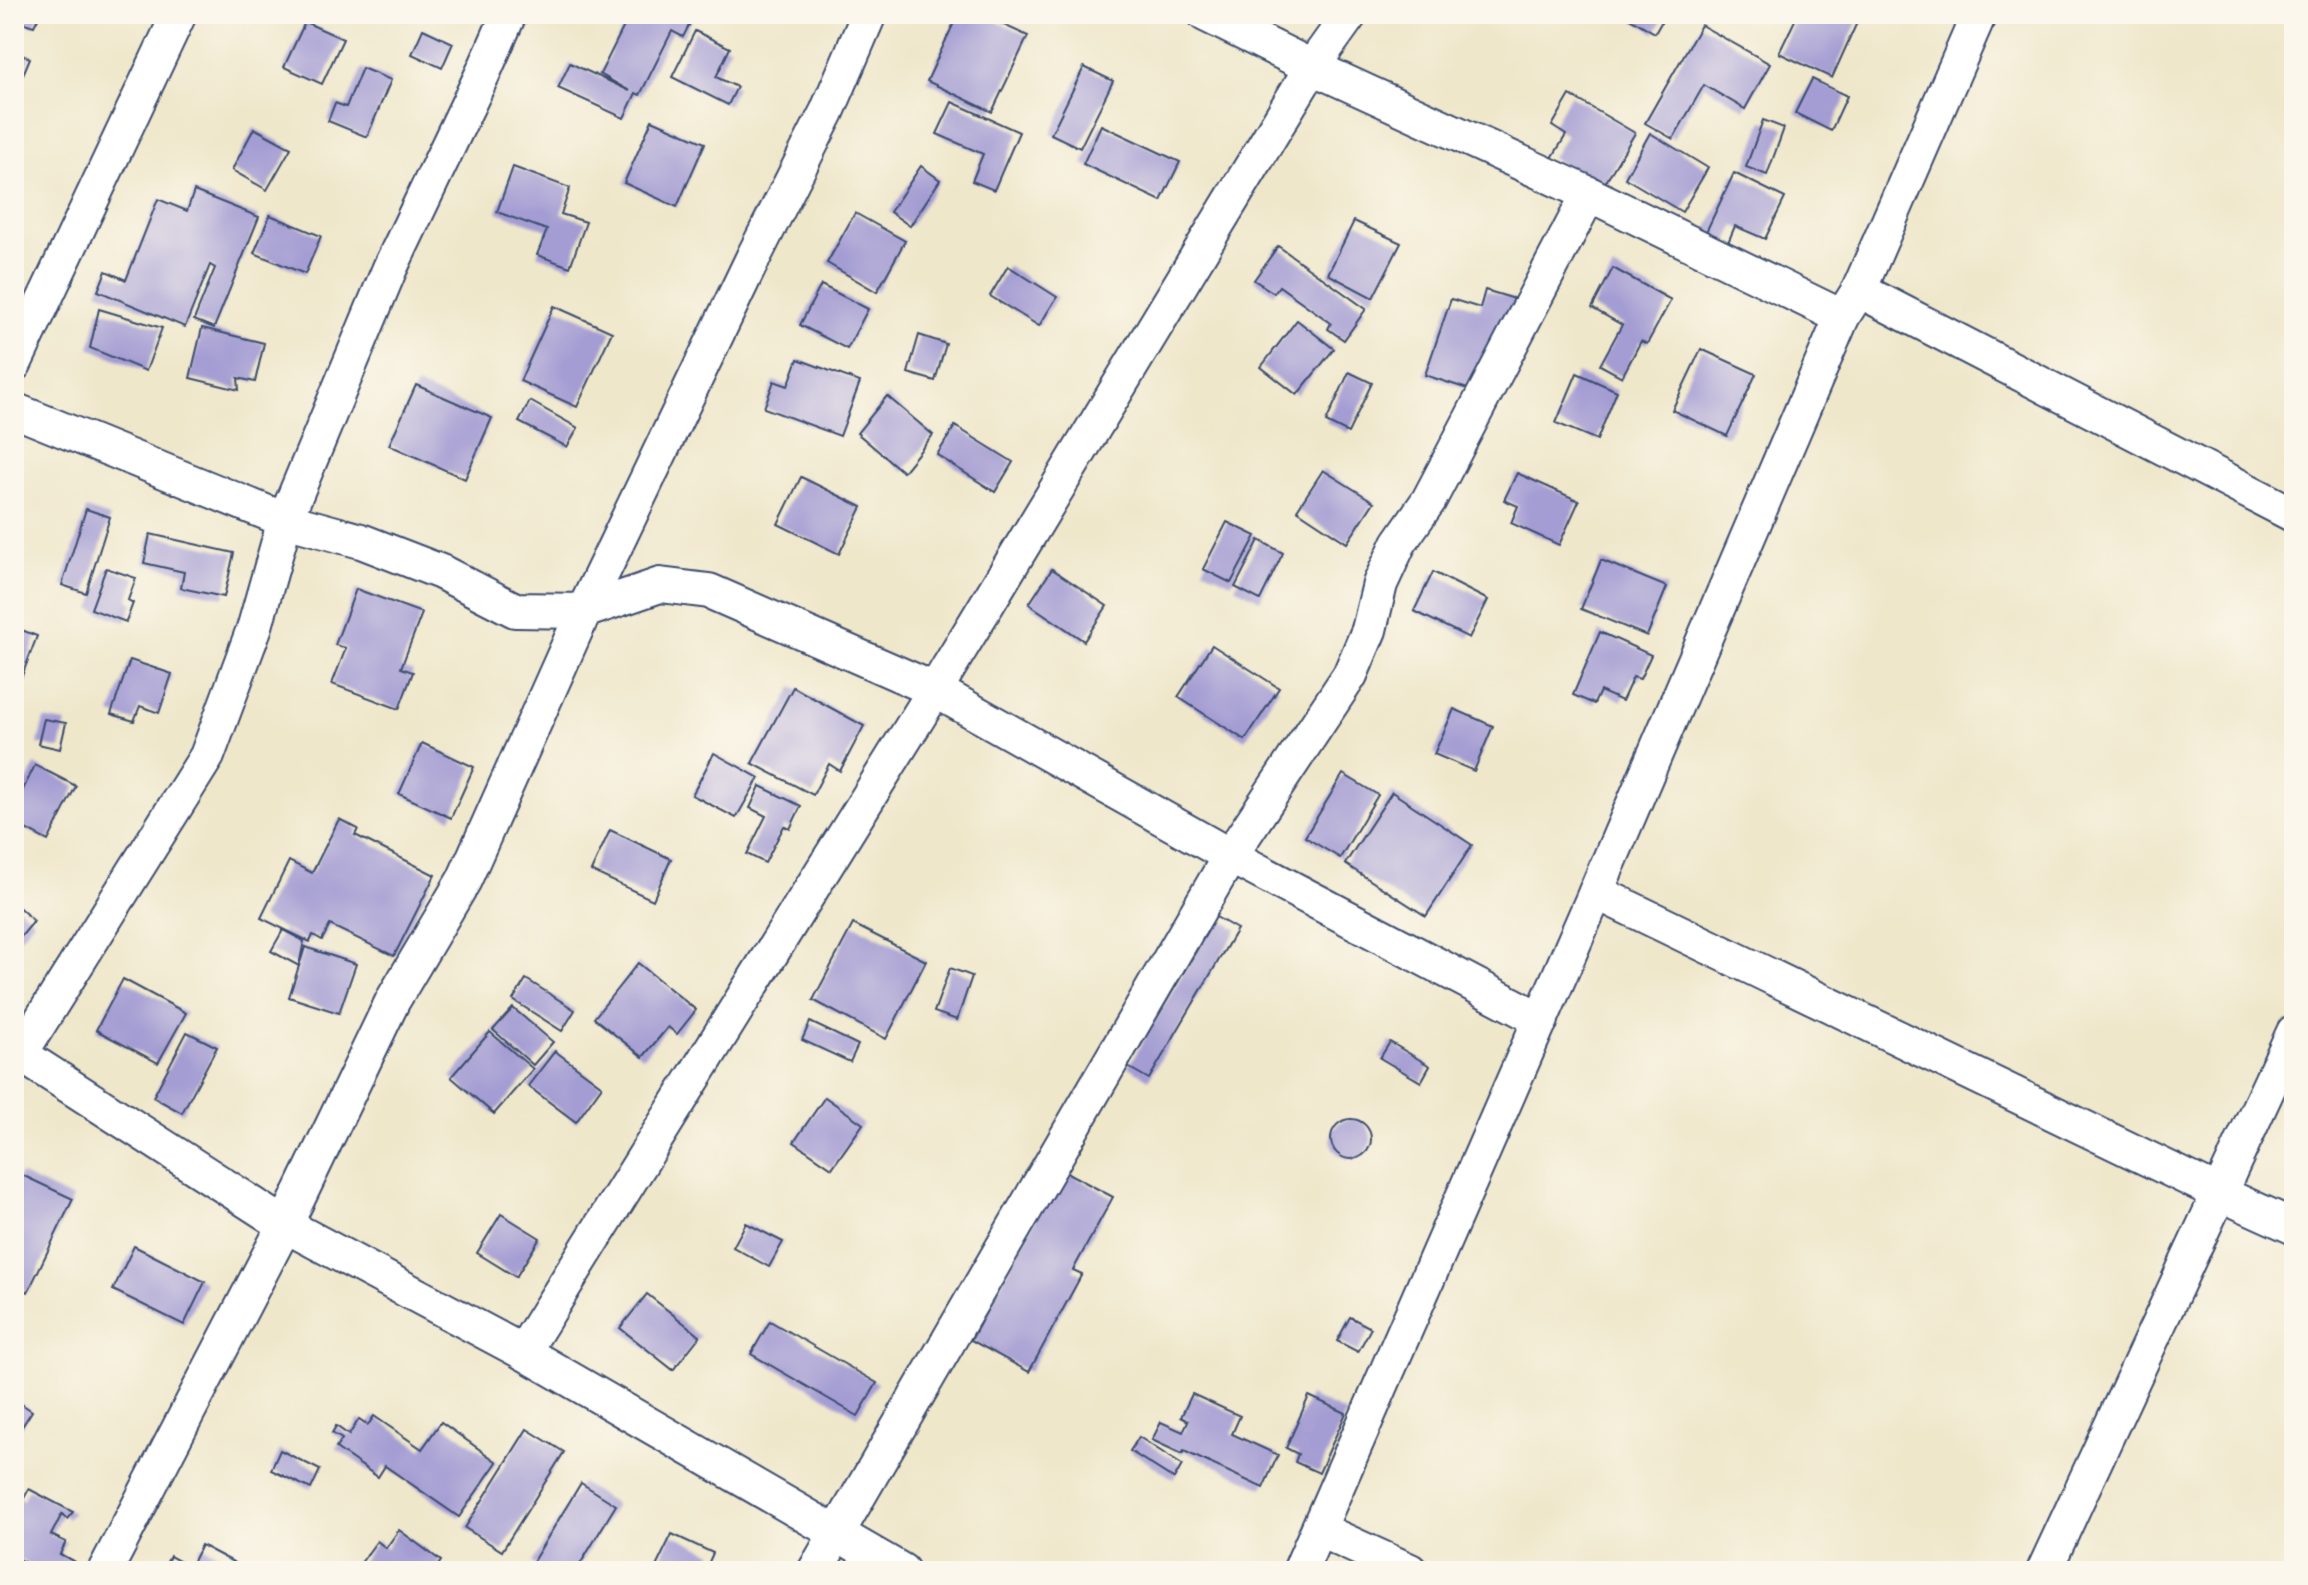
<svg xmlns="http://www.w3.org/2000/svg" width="2308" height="1585" viewBox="0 0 2308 1585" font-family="Alegreya,serif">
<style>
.building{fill:#a49dd3}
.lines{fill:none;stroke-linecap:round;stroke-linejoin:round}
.minor-casing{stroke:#3b4b6e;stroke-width:38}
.minor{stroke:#fff;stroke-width:34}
</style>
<rect width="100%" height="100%" fill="#fbf7ec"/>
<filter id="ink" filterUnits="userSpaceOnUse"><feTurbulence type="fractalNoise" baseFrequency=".0125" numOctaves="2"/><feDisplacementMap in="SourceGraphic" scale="16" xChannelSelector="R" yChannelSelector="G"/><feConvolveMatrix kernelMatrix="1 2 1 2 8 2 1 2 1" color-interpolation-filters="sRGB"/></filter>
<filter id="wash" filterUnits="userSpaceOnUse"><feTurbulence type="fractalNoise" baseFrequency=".006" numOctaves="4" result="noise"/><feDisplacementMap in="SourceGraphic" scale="32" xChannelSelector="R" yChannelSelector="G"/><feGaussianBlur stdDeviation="1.8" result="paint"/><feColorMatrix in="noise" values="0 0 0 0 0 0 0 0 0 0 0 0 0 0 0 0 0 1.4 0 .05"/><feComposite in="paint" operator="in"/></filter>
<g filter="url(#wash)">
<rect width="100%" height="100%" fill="#efe7ca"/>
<g id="blocks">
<!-- building -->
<g class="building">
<path d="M14,14H40L34,26L14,20Z"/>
<path d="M630,14H695L683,37L672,31L640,95L636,93L624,118L558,88L570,63L630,91L600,74Z"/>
<path d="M958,14H980L1028,36L992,112L927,81Z"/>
<path d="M1623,14H1666L1655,33Z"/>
<path d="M1798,14H1851L1859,18L1832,78L1779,53Z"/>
<path d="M305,22L343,39L322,84L284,67Z"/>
<path d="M1701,25L1770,64L1745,109L1704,85L1673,139L1645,123Z"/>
<path d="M423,29L453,43L442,68L412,54Z"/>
<path d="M695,31L730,48L716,77L737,87L728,105L672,77Z"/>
<path d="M14,51L30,58L14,96Z"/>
<path d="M1084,67L1113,81L1080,148L1051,134Z"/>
<path d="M362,68L391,80L367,137L328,121L335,103L346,107Z"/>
<path d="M1812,79L1847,96L1831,131L1795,113Z"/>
<path d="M1570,95L1635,133L1602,188L1552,158L1566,135L1552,126Z"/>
<path d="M952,102L1019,132L994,190L972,181L983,154L937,134Z"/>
<path d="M652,120L705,143L677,207L624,183Z"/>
<path d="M1763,120L1784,128L1767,175L1746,167Z"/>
<path d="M1101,125L1180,162L1161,201L1083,164Z"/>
<path d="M254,128L291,148L267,190L232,170Z"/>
<path d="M1650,133L1708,168L1682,212L1625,178Z"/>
<path d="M921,166L940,180L910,226L890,212Z"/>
<path d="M513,167L570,188L561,214L586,222L570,267L537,255L547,230L497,212Z"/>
<path d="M1734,173L1785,198L1765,239L1735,226L1727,245L1705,234Z"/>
<path d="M194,191L259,217L214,328L194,320L215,268L210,265L185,327L98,291L106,271L126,280L158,199L187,211Z"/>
<path d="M855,213L905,241L877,292L827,263Z"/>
<path d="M270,215L321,236L305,274L254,253Z"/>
<path d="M1354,221L1401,243L1373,298L1328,274Z"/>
<path d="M1278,246L1366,309L1344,340L1328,329L1331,323L1279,286L1274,293L1254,280Z"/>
<path d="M1008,266L1057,297L1039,326L990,296Z"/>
<path d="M1613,268L1671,300L1647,344L1641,341L1622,377L1600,365L1622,325L1592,308Z"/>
<path d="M821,285L868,309L847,349L800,325Z"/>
<path d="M1485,290L1518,300L1486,395L1425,375L1451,299L1480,308Z"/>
<path d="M554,306L612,332L577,407L520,381Z"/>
<path d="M99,309L162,328L146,371L90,348Z"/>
<path d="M1297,320L1334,349L1297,395L1261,367Z"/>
<path d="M202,328L264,343L255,382L238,378L239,390L190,378Z"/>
<path d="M919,335L946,344L935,381L908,373Z"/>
<path d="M1701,349L1756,374L1727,436L1672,410Z"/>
<path d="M798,359L860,382L840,436L764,408L774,381L788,386Z"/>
<path d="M1349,372L1372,383L1348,433L1326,422Z"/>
<path d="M1577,373L1617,391L1597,440L1556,423Z"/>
<path d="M416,385L492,418L465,479L389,445Z"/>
<path d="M887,396L933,435L903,472L857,433Z"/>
<path d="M530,401L578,428L567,447L519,422Z"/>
<path d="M955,426L1013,462L995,492L937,455Z"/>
<path d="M1323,470L1374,502L1347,543L1297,510Z"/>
<path d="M1517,473L1579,501L1559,545L1511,523L1518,506L1504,500Z"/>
<path d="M801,477L862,507L839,554L778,524Z"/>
<path d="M86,509L110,517L86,593L62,585Z"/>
<path d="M1227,522L1256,536L1231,583L1203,569Z"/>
<path d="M150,534L234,553L224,597L181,588L184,572L144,563Z"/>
<path d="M1259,540L1283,553L1260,600L1235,587Z"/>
<path d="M1601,560L1667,587L1647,636L1581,609Z"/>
<path d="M106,568L136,578L128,600L133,603L126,622L91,609Z"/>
<path d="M1052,569L1107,606L1084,641L1029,604Z"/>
<path d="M1433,572L1488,600L1469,638L1414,611Z"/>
<path d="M356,589L422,613L401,668L413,672L399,709L332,684L346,648L335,645Z"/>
<path d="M14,627L37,636L14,697Z"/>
<path d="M1600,632L1651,655L1640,679L1633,677L1622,701L1600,691L1594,704L1573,695Z"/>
<path d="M1212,645L1279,688L1245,740L1178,697Z"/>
<path d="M130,660L172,674L159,713L140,706L134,721L111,714Z"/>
<path d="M793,687L864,726L840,771L829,764L813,795L752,763Z"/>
<path d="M1454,709L1493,726L1474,771L1434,754Z"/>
<path d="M44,719L66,723L60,749L38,744Z"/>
<path d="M422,743L474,767L451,818L399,794Z"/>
<path d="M714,753L759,778L736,818L692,795Z"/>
<path d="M35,765L76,786L48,841L14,823V808Z"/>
<path d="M1343,774L1378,795L1340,858L1305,837Z"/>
<path d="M760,786L801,806L790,829L784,826L765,863L747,854L766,816L750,808Z"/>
<path d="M1392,792L1472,845L1426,916L1345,864Z"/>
<path d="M339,819L358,829L355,835L435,875L394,956L330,925L322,940L313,935L310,942L261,918L289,861L312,873Z"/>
<path d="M610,830L671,859L653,900L591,871Z"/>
<path d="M14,903L34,921L14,945Z"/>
<path d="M1216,917L1237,929L1149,1079L1128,1067Z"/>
<path d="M853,924L926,961L886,1039L813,1000Z"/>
<path d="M283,930L304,941L299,966L271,951Z"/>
<path d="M305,947L356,964L339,1013L289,997Z"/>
<path d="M638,963L696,1010L677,1034L668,1027L643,1057L594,1018Z"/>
<path d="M950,968L972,976L957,1020L934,1012Z"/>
<path d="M123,979L186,1013L158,1063L96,1030Z"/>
<path d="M526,979L575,1010L562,1031L513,1000Z"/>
<path d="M513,1008L553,1042L533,1065L493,1030Z"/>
<path d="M810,1022L858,1045L850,1062L802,1040Z"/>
<path d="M187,1032L217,1047L182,1113L153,1097Z"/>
<path d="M490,1032L533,1069L494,1114L451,1077Z"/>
<path d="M1390,1042L1430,1066L1421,1082L1380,1058Z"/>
<path d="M555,1051L602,1086L576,1122L528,1086Z"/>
<path d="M825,1097L863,1124L832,1168L794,1142Z"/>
<circle cx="1351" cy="1139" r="20"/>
<path d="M1062,1170L1113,1197L1073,1270L1082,1274L1029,1372L971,1340Z"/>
<path d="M20,1174L73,1199L28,1292L14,1285V1186Z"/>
<path d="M501,1214L540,1238L516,1277L477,1253Z"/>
<path d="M746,1223L783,1242L769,1267L733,1247Z"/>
<path d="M134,1246L205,1282L184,1325L113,1290Z"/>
<path d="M647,1294L700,1336L673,1370L620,1328Z"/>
<path d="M1350,1317L1371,1328L1358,1352L1337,1341Z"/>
<path d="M770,1321L877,1383L858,1416L751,1354Z"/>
<path d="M1192,1394L1240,1416L1232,1434L1278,1455L1263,1488L1184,1451L1182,1454L1152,1440L1161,1422L1183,1432L1188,1421L1181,1417Z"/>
<path d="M1309,1396L1346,1413L1319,1473L1295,1462L1298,1454L1286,1448Z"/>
<path d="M14,1399L32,1411L14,1439Z"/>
<path d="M374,1416L422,1449L441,1422L497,1462L459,1517L385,1466L378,1477L336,1448L342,1439L332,1433L336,1426L349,1435L359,1419L368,1425Z"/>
<path d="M527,1429L564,1452L502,1551L465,1528Z"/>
<path d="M1139,1437L1182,1465L1174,1479L1130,1451Z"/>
<path d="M280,1450L320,1470L311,1489L271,1470Z"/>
<path d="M581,1483L616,1505L576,1571H546L532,1563Z"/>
<path d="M29,1489L73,1512L67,1519L62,1514L51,1535L66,1542L60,1554L91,1571H41L14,1557V1495L23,1500Z"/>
<path d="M399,1530L441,1561L434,1571H355L377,1541L386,1548Z"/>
<path d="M672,1534L713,1553L705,1571H654Z"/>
<path d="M201,1545L250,1571H162L170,1556L190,1567Z"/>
</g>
</g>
</g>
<g filter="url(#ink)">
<use href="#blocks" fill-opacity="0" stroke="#3b4b6e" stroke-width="2"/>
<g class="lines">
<defs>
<g id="minor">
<path d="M1205,14L1312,67L1589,194L1842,317"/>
<path d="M1859,290L2294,515"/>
<path d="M14,364L179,14"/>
<path d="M14,410L285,520L361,541L441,572L515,610L584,611L660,585L709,591L935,690L1230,856L1541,1020"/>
<path d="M1596,892L2219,1193L2294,1227"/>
<path d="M14,1053L20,1054L285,1225L523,1352L902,1571"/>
<path d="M20,1054L207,756L255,626L285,520L390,268L483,73L509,14"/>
<path d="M523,1352L935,690L1312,67L1350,14"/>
<path d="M1320,1530L1410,1571"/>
<path d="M105,1571L285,1225L393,1000L464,880L584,611L754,256L827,112L869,14"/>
<path d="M815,1571L1230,856L1350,675L1369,630L1380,584L1399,543L1429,500L1589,194"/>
<path d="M1300,1571L1596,892L1842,317L1859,290L1979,14"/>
<path d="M2044,1571L2294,1032"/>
</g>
</defs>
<!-- minor casing -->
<use href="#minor" class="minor-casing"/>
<!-- minor -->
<use href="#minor" class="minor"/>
</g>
</g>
<!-- margin -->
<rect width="2308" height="1585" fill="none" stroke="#fbf7ec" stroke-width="48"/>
</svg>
